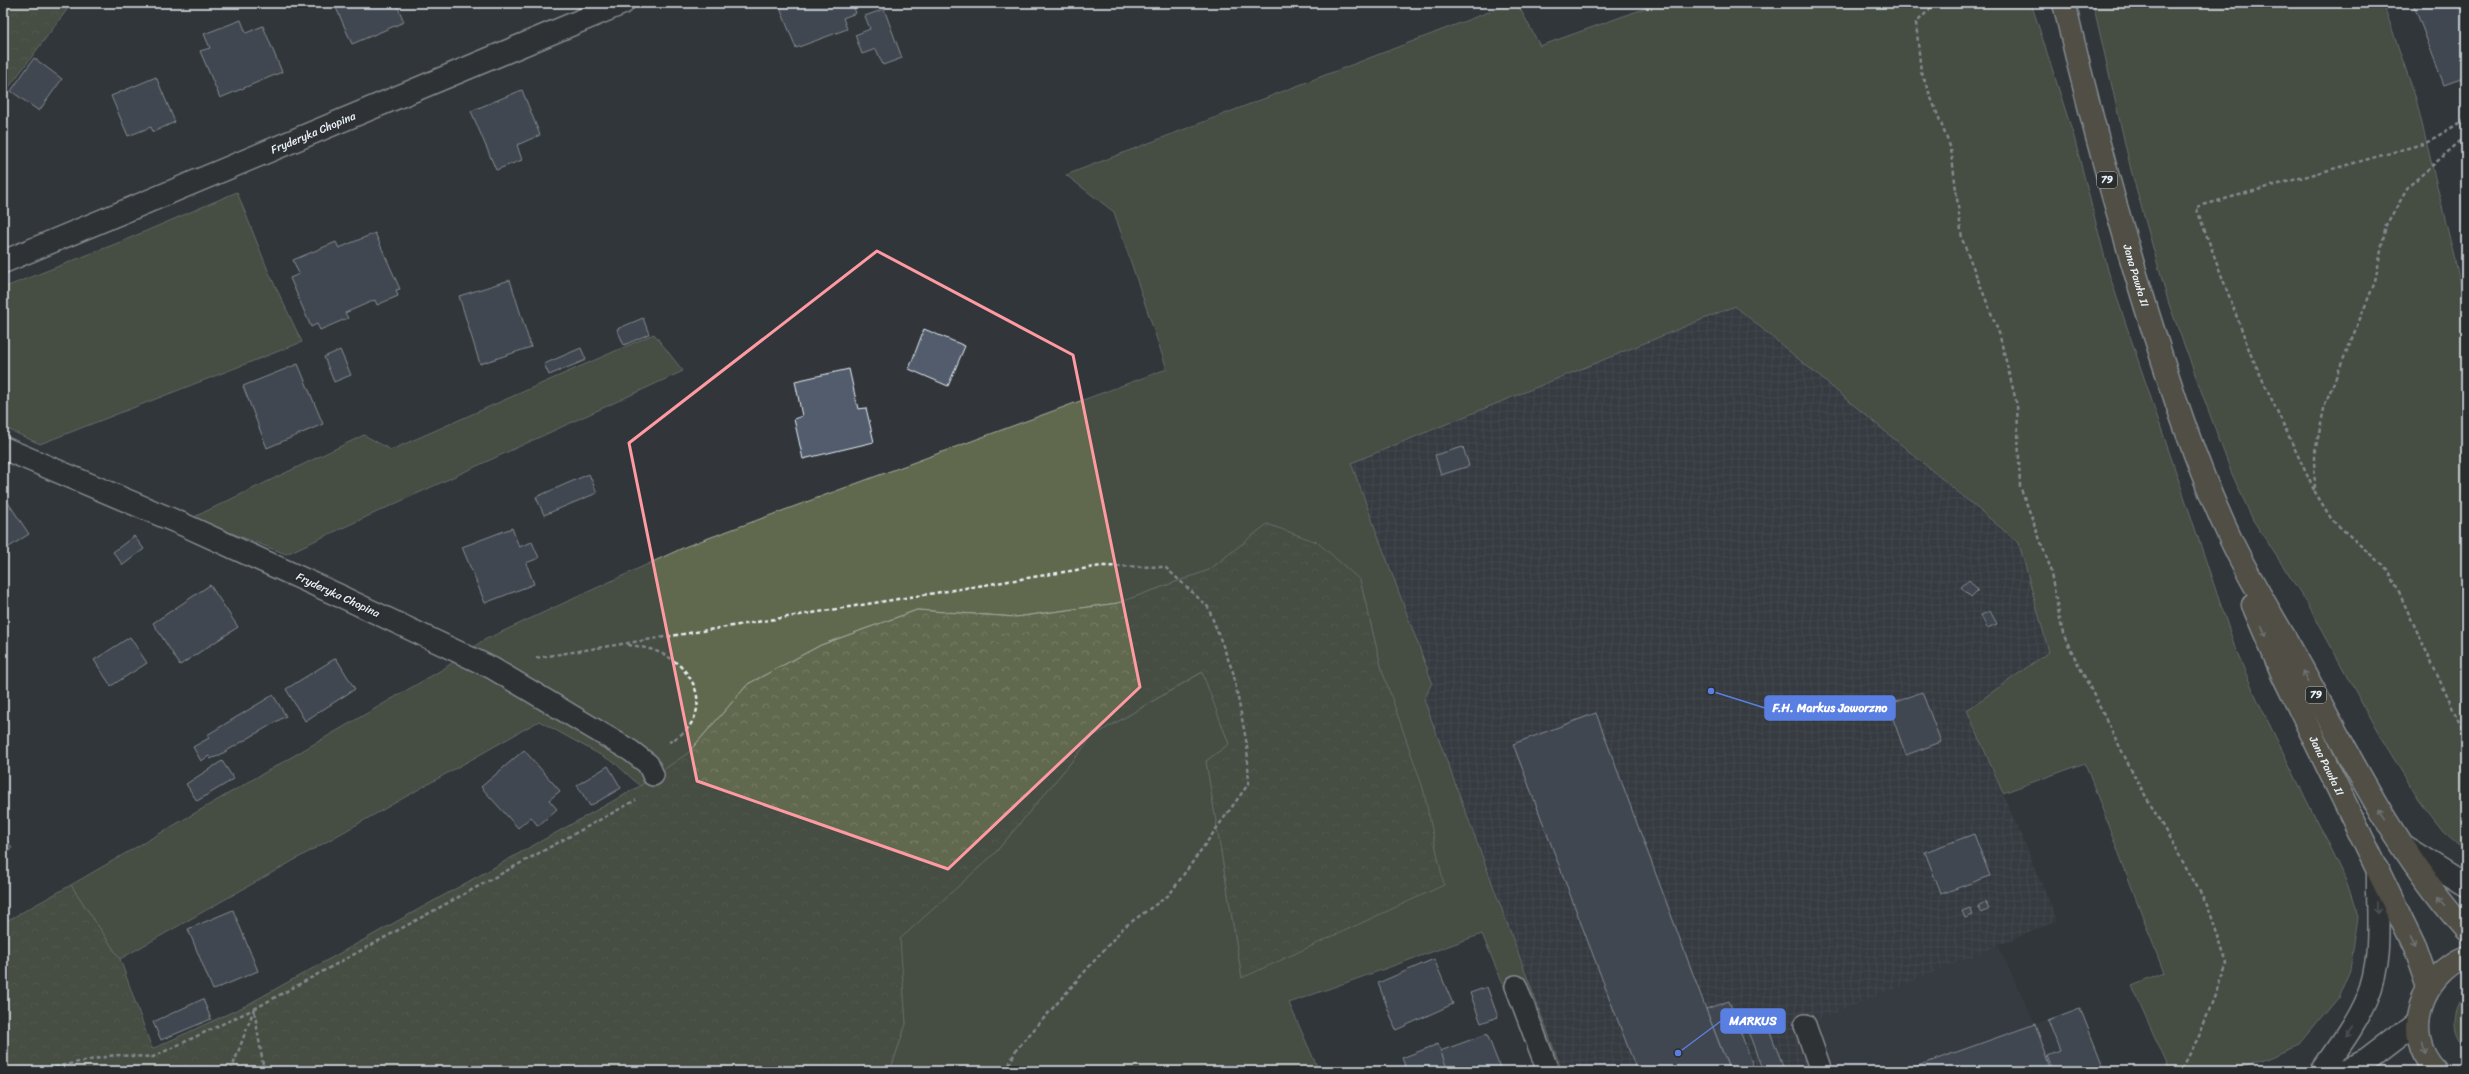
<svg xmlns="http://www.w3.org/2000/svg" width="2469" height="1074" viewBox="0 0 2469 1074" font-family="Sriracha,sans-serif">
<style>
.built{fill:#3c4149}
.industrial{fill:url(#industrial-grid)}
.green{fill:#61684e;stroke:#a4aca3}
.forest{fill:url(#forest-crowns);stroke:#a4aca3}
.building{fill:#525b6c;stroke:#e8f1f8}
.lines{fill:none;stroke-linecap:round;stroke-linejoin:round}
.lane-casing{stroke:#e8f1f8;stroke-width:24}
.street-casing{stroke:#e8f1f8;stroke-width:25}
.secondary-casing{stroke:#e8f1f8;stroke-width:25}
.primary-casing{stroke:#e8f1f8;stroke-width:25}
.path{stroke:#e8f1f8;stroke-width:2.5;stroke-dasharray:4 3;stroke-linecap:butt}
.lane{stroke:#2a2d2e;stroke-width:21}
.street{stroke:#2a2d2e;stroke-width:22}
.secondary{stroke:#2a2d2e;stroke-width:22}
.primary{stroke:#746b52;stroke-width:22}
.oneway{stroke:#babbb6}
.oneway2{stroke:#6c7275}
.marked{fill:none;stroke:#ff9aa2;stroke-width:3;stroke-linejoin:round}
.labels{text-anchor:middle;dominant-baseline:central;stroke-width:3.5;stroke-linejoin:round;paint-order:stroke}
.shield{fill:#2a2d2e;stroke:#afb6bb;stroke-width:1}
.shield-label{font-size:10px;font-weight:bold;fill:#e8f1f8}
.street-label{font-size:11px;fill:#e8f1f8;stroke:#2a2d2e}
.leader{fill:none;stroke:#5a7fe2;stroke-width:1.5}
.callout-dot{fill:#5a7fe2;stroke:#2a2d2e;stroke-width:1.5}
.callout{fill:#5a7fe2;stroke:#5a7fe2;stroke-width:1.5}
.callout-label{font-size:12px;text-anchor:middle;font-weight:bold;fill:#fff}
</style>
<defs>
<pattern id="industrial-grid" width="8" height="8" patternUnits="userSpaceOnUse"><rect width="8" height="8" fill="#3c4149"/><path d="M0 4h8M4 0v8" fill="none" stroke="#585d64"/></pattern>
<pattern id="forest-crowns" width="20" height="18" patternUnits="userSpaceOnUse"><rect width="20" height="18" fill="#61684e"/><path d="M2 6a3 3 0 1 1 6 0M12 15a3 3 0 1 1 6 0" fill="none" stroke="#787e68"/></pattern>
</defs>
<rect width="100%" height="100%" fill="#32363a"/>
<filter id="ink" filterUnits="userSpaceOnUse"><feTurbulence type="fractalNoise" baseFrequency=".025" numOctaves="2"/><feDisplacementMap in="SourceGraphic" scale="8" xChannelSelector="R" yChannelSelector="G"/><feConvolveMatrix kernelMatrix="1 2 1 2 8 2 1 2 1" color-interpolation-filters="sRGB"/></filter>
<g filter="url(#ink)">
<!-- built -->
<path class="built" d="M1998,945L2035,1024L2080,1008L2105,1071H1809L1794,1030Z"/>
<!-- industrial -->
<path class="industrial" d="M1735,306L2019,543L2049,652L1967,711L2058,921L1794,1030L1809,1071H1562L1424,700L1432,682L1351,463Z"/>
<!-- green -->
<g class="green">
<path d="M1512,3H1517L1540,46L1660,3H2031L2074,137L2109,274L2237,653L2257,699L2347,883L2358,917L2350,970L2338,998L2299,1045L2237,1071H2170L2132,986L2164,973L2085,763L2003,793L1967,710L2049,652L2019,543L1735,306L1351,463L1432,682L1424,700L1562,1071H1539L1482,934L1289,1003L1319,1071H890L906,1024L899,939L995,853L1093,736L1203,672L1229,744L1206,761L1242,978L1382,670L1360,580L1268,524L1209,570L1118,603L1016,617L917,610L821,645L748,684L688,753L640,786L615,763L539,721L120,959L71,885L445,668L482,641L687,546L1167,369L1114,212L1066,175Z"/>
<path d="M2093,3H2383L2416,99L2466,306V851L2443,831L2419,800L2377,731L2309,606L2253,520L2232,474L2169,304L2131,170Z"/>
<path d="M237,192L269,273L302,342L40,444L3,427V288L123,241Z"/>
<path d="M654,334L683,371L286,554L192,518L364,435L391,450Z"/>
<path d="M2466,993V1049C2448,1035 2452,1008 2466,993Z"/>
</g>
<!-- forest -->
<g class="forest">
<path d="M7,3H72L3,95V8Z"/>
<path d="M1267,524L1317,542L1360,580L1382,670L1423,788L1444,885L1242,978L1206,761L1229,744L1202,672L1093,736L995,853L900,939L906,1024L890,1071H3V923L71,885L120,959L152,1049L245,1006L640,786L688,753L748,684L821,645L917,610L1016,617L1118,603L1209,570Z"/>
</g>
<!-- building -->
<g class="building">
<path d="M334,3H396L404,22L352,44Z"/>
<path d="M778,3H852L856,13L843,18L847,29L796,48Z"/>
<path d="M2413,3H2466V77L2444,85Z"/>
<path d="M884,9L902,58L883,65L876,49L862,54L855,35L870,29L865,16Z"/>
<path d="M241,20L246,33L263,26L282,72L220,98L200,51L210,48L204,34Z"/>
<path d="M34,58L62,79L39,111L11,91Z"/>
<path d="M156,77L175,122L153,132L151,127L128,136L111,96Z"/>
<path d="M522,90L540,135L517,145L522,160L496,170L471,111Z"/>
<path d="M375,233L400,289L396,290L398,296L377,305L375,300L345,313L348,318L320,330L317,324L311,327L290,278L299,274L293,260L336,242L339,248Z"/>
<path d="M510,280L531,347L480,364L459,296Z"/>
<path d="M643,318L649,334L624,345L617,329Z"/>
<path d="M924,329L965,346L948,386L909,369Z"/>
<path d="M581,348L586,360L549,375L544,364Z"/>
<path d="M340,350L351,375L334,382L324,357Z"/>
<path d="M298,364L323,424L267,448L243,386Z"/>
<path d="M849,369L858,409L866,408L874,442L803,459L794,419L802,416L795,381Z"/>
<path d="M1463,447L1469,466L1441,475L1435,455Z"/>
<path d="M589,474L597,493L544,515L536,497Z"/>
<path d="M3,495L29,534L3,551Z"/>
<path d="M512,528L519,547L532,542L539,558L526,563L534,584L485,603L462,547Z"/>
<path d="M134,536L144,549L123,565L113,552Z"/>
<path d="M1969,580L1978,590L1971,597L1961,587Z"/>
<path d="M210,585L238,627L180,665L153,623Z"/>
<path d="M1990,611L1997,624L1987,628L1981,615Z"/>
<path d="M130,637L147,663L111,686L94,660Z"/>
<path d="M336,658L355,689L305,721L286,689Z"/>
<path d="M1922,692L1941,742L1906,755L1888,705Z"/>
<path d="M273,695L286,716L218,756L210,759L209,756L201,761L193,747L209,738L207,735Z"/>
<path d="M1596,713L1706,1009L1730,1071H1637L1513,744Z"/>
<path d="M524,750L560,791L549,800L557,809L538,826L531,817L518,828L481,787Z"/>
<path d="M222,761L234,779L197,801L186,784Z"/>
<path d="M608,766L621,788L590,806L577,785Z"/>
<path d="M1974,834L1990,876L1941,894L1925,852Z"/>
<path d="M4,835L12,848L3,853V836Z"/>
<path d="M1985,902L1989,909L1982,913L1978,906Z"/>
<path d="M1970,908L1973,915L1965,918L1962,911Z"/>
<path d="M233,910L258,971L213,990L188,929Z"/>
<path d="M1434,959L1453,1004L1396,1030L1378,983Z"/>
<path d="M1487,987L1498,1017L1481,1023L1470,993Z"/>
<path d="M203,999L211,1019L161,1040L153,1022Z"/>
<path d="M1729,1001L1755,1071H1730L1706,1009Z"/>
<path d="M2080,1008L2105,1071H2054L2048,1056L2060,1051L2048,1020Z"/>
<path d="M1764,1016L1785,1071H1763L1745,1023Z"/>
<path d="M2035,1024L2052,1071H1910L1909,1069Z"/>
<path d="M1487,1034L1501,1070L1448,1071L1440,1051Z"/>
<path d="M1438,1044L1448,1071H1407L1402,1058Z"/>
</g>
<g class="lines">
<defs>
<g id="lane">
<path d="M340,596L492,668L631,751L648,764L653,775"/>
<path d="M1516,986L1548,1071"/>
<path d="M1805,1025L1821,1071"/>
</g>
<g id="street">
<path id="s1" d="M3,262L623,3"/>
<path d="M3,448L182,524L340,596"/>
</g>
<g id="secondary">
<path d="M2405,847L2466,885"/>
<path d="M2322,1071C2338,1048 2356,1024 2367,998C2384,958 2377,912 2378,869"/>
<path d="M2345,1071L2367,1060L2418,1021"/>
</g>
<g id="primary">
<path id="s2" d="M2064,3C2088,108 2116,211 2148,314C2172,391 2197,468 2231,540C2252,585 2280,627 2303,670C2351,760 2398,854 2466,930"/>
<path id="s3" d="M2253,605L2282,673L2415,947L2429,987"/>
<path d="M2436,1071C2400,1034 2422,975 2466,957"/>
</g>
</defs>
<!-- lane casing -->
<use href="#lane" class="lane-casing"/>
<!-- street casing -->
<use href="#street" class="street-casing"/>
<!-- secondary casing -->
<use href="#secondary" class="secondary-casing"/>
<!-- primary casing -->
<use href="#primary" class="primary-casing"/>
<!-- path -->
<g class="path">
<path d="M1936,3L1916,23L1921,72L1951,149L1962,239L1999,333L2017,405L2020,486L2049,564L2063,634L2136,779L2208,906L2227,964L2200,1034L2181,1071"/>
<path d="M2466,136L2409,186L2386,225L2375,282L2325,404L2314,457L2315,492L2332,520L2389,571L2466,737"/>
<path d="M2314,490L2251,355L2196,207L2426,143L2466,119"/>
<path d="M628,645C647,647 665,652 679,665C706,690 704,725 669,742"/>
<path d="M536,658L1101,566L1165,567L1208,607L1233,672L1247,745L1249,783L1169,895L1124,927L1016,1050L1006,1071"/>
<path d="M34,1071L115,1055L153,1057L254,1009"/>
<path d="M231,1071L254,1009"/>
<path d="M264,1071L254,1009L636,800"/>
</g>
<!-- lane -->
<use href="#lane" class="lane"/>
<!-- street -->
<use href="#street" class="street"/>
<!-- secondary -->
<use href="#secondary" class="secondary"/>
<!-- primary -->
<use href="#primary" class="primary"/>
</g>
<!-- one-way arrows -->
<defs><path id="oneway-shaft" d="M-6 0H5M1.5-3L5.5 0L1.5 3" fill="none" stroke-width="1.6" stroke-linecap="round" stroke-linejoin="round"/></defs>
<g class="oneway">
<use href="#oneway-shaft" transform="translate(2264 631) rotate(67)"/>
<use href="#oneway-shaft" transform="translate(2306 676) rotate(-117)"/>
<use href="#oneway-shaft" transform="translate(2383 814) rotate(-123)"/>
<use href="#oneway-shaft" transform="translate(2442 900) rotate(-127)"/>
<use href="#oneway-shaft" transform="translate(2413 942) rotate(65)"/>
<use href="#oneway-shaft" transform="translate(2423 1048) rotate(76)"/>
</g>
<g class="oneway2">
<use href="#oneway-shaft" transform="translate(2377 908) rotate(90)"/>
<use href="#oneway-shaft" transform="translate(2348 1031) rotate(124)"/>
</g>
</g>
<!-- marked area -->
<path d="M0 0H2469V1074H0ZM877,251L1073,355L1140,687L948,869L697,781L629,443Z" fill="#32363a" fill-opacity=".55" fill-rule="evenodd"/>
<path class="marked" d="M877,251L1073,355L1140,687L948,869L697,781L629,443Z"/>
<g class="labels">
<!-- shield labels -->
<g class="shield">
<rect x="2097" y="172" width="20" height="16" rx="3"/>
<rect x="2306" y="687" width="20" height="16" rx="3"/>
</g>
<g class="shield-label">
<text x="2107" y="180">79</text>
<text x="2316" y="695">79</text>
</g>
<!-- street labels -->
<g class="street-label">
<text stroke="none"><textPath href="#s1" startOffset="336">Fryderyka Chopina</textPath></text>
<text stroke="none"><textPath href="#s2" startOffset="282">Jana Pawła II</textPath></text>
<text transform="translate(338 595) rotate(25)">Fryderyka Chopina</text>
<text stroke="none"><textPath href="#s3" startOffset="177">Jana Pawła II</textPath></text>
</g>
</g>
<!-- callouts -->
<path class="leader" d="M1711 691L1765 708M1678 1053L1721 1021"/>
<g class="callout-dot">
<circle cx="1711" cy="691" r="4"/>
<circle cx="1678" cy="1053" r="4"/>
</g>
<g class="callout">
<rect x="1765" y="696" width="130" height="24" rx="4"/>
<rect x="1721" y="1009" width="64" height="24" rx="4"/>
</g>
<g class="callout-label">
<text x="1830" y="712">F.H. Markus Jaworzno</text>
<text x="1753" y="1025">MARKUS</text>
</g>
<!-- margin -->
<rect width="2469" height="1074" fill="none" stroke="#2a2d2e" stroke-width="16"/>
<rect x="8" y="8" width="2453" height="1058" fill="none" stroke="#e8f1f8" stroke-width="1.5" filter="url(#ink)"/>
</svg>
